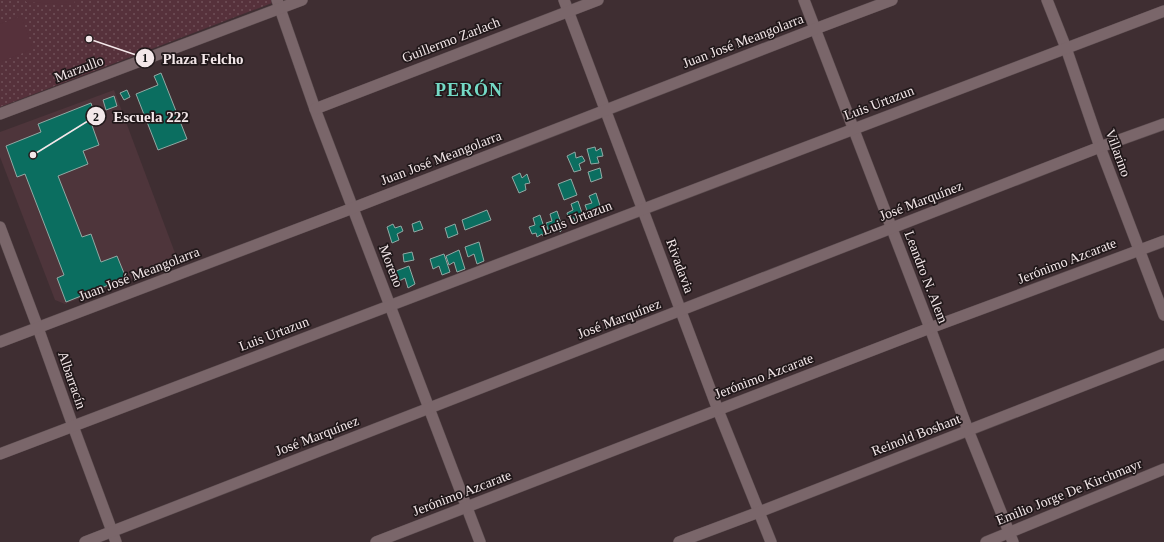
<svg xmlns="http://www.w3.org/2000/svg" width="1164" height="542" viewBox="0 0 1164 542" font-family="Georgia,serif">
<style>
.built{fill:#4e353b}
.park{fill:url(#park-dots)}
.pitch{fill:#56313b}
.building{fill:#0b6e60;stroke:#92a9a4}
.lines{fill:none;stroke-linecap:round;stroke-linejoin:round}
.minor-casing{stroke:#5b4c4f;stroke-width:12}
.minor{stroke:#7a666a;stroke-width:11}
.labels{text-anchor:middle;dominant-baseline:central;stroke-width:3.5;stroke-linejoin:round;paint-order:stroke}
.street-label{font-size:14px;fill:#f3e7e9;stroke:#21181a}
.district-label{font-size:18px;font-weight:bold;letter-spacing:1px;fill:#74d9c5;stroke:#21181a}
.leader{fill:none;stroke:#f3e7e9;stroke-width:1.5}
.callout-dot{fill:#f3e7e9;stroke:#21181a;stroke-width:1.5}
.mark-label{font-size:12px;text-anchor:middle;font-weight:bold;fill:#111}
.callout-label{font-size:15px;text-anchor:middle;font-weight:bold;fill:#f3e7e9;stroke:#21181a;stroke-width:3.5;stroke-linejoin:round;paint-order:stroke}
</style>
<defs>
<pattern id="park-dots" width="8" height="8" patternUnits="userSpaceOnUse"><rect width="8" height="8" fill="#56313b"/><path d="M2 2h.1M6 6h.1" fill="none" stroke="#6f4f57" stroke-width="1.8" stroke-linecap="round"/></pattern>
</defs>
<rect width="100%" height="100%" fill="#3f2e32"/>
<!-- built -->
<path class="built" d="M114,90L178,261L65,304L55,300L0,157V132Z"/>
<!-- park -->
<path class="park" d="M0,0H271L272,3L0,107Z"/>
<!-- pitch -->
<g class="pitch">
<path d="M26,0H75L74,5L26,2Z"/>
<path d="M21,16L33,49L0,62V24Z"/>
</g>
<!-- building -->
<g class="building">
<path d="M161,73L187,139L158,150L136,94L158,85L154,76Z"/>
<path d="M127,90L130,97L124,100L120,93Z"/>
<path d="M114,96L117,106L106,110L103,100Z"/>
<path d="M91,103L95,115L89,117L99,145L83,151L88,164L58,176L82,237L91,234L101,262L117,256L126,278L66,302L57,278L64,275L25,174L17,177L6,146L41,132L38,124Z"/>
<path d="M595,147L596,151L601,148L603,156L597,157L599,163L591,164L587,149Z"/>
<path d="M575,152L576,158L582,156L585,161L579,164L581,170L574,172L567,156Z"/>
<path d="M600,168L602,178L591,182L588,172Z"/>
<path d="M520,173L522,178L527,174L530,183L525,184L526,190L519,193L512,177Z"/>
<path d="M571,179L577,195L564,200L558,184Z"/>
<path d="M596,193L602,212L599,214L598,212L593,215L592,211L588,213L585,205L592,203L589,196Z"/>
<path d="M578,201L584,219L580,221L579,220L575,222L574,218L569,220L567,213L573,210L571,204Z"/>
<path d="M487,210L491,220L465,230L462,220Z"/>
<path d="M557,211L563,229L560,232L559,230L554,233L553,229L548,230L546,223L552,221L550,214Z"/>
<path d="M540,215L546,233L543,236L542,234L537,237L536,233L532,234L529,227L535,225L533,218Z"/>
<path d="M420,221L423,229L414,232L412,224Z"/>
<path d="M393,224L395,228L401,226L403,231L397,234L399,240L392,243L387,227Z"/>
<path d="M455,224L458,234L448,238L445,228Z"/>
<path d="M479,242L484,261L477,264L474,254L468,257L465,247Z"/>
<path d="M459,250L465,269L457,272L454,262L449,265L446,256Z"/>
<path d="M412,252L414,260L404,262L403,254Z"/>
<path d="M444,254L450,272L442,275L439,266L433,269L430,259Z"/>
<path d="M409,266L415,284L408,288L405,278L399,281L396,271Z"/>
</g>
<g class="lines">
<defs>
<g id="minor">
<path d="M277,0L315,109L480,542"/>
<path d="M564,0L718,410L771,542"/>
<path d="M804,0L930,328L968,430L1013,542"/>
<path d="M1047,0L1066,48L1100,147L1164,315"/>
<path d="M315,109L598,0"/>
<path d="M0,114L302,0"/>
<path d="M0,227L38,328L73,426L116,542"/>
<path d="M0,342L353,208L815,29L892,0"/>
<path d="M0,454L1164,11"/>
<path d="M85,542L1100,147L1164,124"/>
<path d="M376,542L930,328L1164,241"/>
<path d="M679,542L759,512L1164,354"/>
<path d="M986,542L1164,469"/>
</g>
</defs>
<!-- minor casing -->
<use href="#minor" class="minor-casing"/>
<!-- minor -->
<use href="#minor" class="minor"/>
</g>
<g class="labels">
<!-- street labels -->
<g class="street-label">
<text transform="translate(451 40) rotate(-21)">Guillermo Zarlach</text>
<text transform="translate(743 41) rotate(-21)">Juan José Meangolarra</text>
<text transform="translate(79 69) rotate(-21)">Marzullo</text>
<text transform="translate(879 103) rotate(-21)">Luis Urtazun</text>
<text transform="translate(1118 153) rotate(70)">Villarino</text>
<text transform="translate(441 158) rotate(-21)">Juan José Meangolarra</text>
<text transform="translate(921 201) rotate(-21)">José Marquínez</text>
<text transform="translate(577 218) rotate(-21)">Luis Urtazun</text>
<text transform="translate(1067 261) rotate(-21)">Jerónimo Azcarate</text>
<text transform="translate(391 266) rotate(69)">Moreno</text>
<text transform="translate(680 266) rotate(70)">Rivadavia</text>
<text transform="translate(139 274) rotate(-21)">Juan José Meangolarra</text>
<text transform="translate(926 277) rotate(69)">Leandro N. Alem</text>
<text transform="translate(619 319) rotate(-21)">José Marquínez</text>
<text transform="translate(274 334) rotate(-21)">Luis Urtazun</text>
<text transform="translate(764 376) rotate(-21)">Jerónimo Azcarate</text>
<text transform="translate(72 380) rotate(71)">Albarracín</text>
<text transform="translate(916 435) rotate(-21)">Reinold Boshant</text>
<text transform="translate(317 436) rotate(-21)">José Marquínez</text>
<text transform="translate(1069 492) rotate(-22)">Emilio Jorge De Kirchmayr</text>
<text transform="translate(462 493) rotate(-21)">Jerónimo Azcarate</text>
</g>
<!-- district labels -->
<g class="district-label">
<text x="469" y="90">PERÓN</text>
</g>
</g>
<!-- callouts -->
<path class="leader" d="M89 39L145 58M33 155L96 116"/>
<g class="callout-dot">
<circle cx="89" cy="39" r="4"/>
<circle cx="33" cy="155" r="4"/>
<circle cx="145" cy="58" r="10"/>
<circle cx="96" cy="116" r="10"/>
</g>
<g class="mark-label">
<text x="145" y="62">1</text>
<text x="96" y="121">2</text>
</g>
<g class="callout-label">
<text x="203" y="64">Plaza Felcho</text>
<text x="151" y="122">Escuela 222</text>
</g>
</svg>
